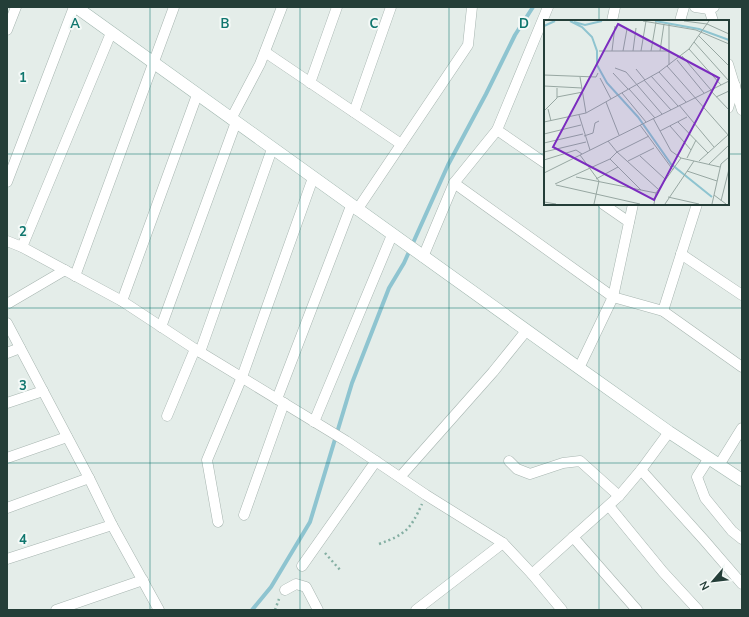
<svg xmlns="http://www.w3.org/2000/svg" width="749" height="617" viewBox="0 0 749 617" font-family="'Nunito Sans',sans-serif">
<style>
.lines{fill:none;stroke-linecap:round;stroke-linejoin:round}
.stream{stroke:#8ec4d0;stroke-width:4}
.street-casing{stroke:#a7b5b0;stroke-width:11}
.secondary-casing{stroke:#a3b8b1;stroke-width:13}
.path{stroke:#85afa3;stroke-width:2.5;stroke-dasharray:2 3;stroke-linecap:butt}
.street{stroke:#fff;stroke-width:10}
.secondary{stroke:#fff;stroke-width:12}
.grid{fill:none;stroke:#0f766e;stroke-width:1;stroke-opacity:0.55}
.inset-river{fill:none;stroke:#8ec4d0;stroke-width:2}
.inset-road{fill:none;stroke:#97a7a2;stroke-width:1}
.view{fill:#7b2cbf;fill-opacity:0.15;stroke:#7b2cbf;stroke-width:2}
.inset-edge{fill:none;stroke:#243e38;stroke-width:2}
.grid-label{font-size:13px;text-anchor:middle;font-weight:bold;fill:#0f766e;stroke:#f4f9f7;stroke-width:4;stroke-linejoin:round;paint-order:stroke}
</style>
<rect width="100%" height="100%" fill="#e4ede9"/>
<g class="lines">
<!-- stream -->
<path class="stream" d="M252,610L271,587L310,522L352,383L389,288L404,263L448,165L486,94L515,35L533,7"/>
<defs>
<g id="street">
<path d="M695,7L709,9L714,7"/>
<path d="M709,9L713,21"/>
<path d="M612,21L615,7"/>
<path d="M680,21L684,7"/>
<path d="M7,30L16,7"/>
<path d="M265,52L401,144"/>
<path d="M728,64L742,110"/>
<path d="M310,83L337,7"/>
<path d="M728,108L735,85"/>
<path d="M354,112L391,7"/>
<path d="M231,119L260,64L282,7"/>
<path d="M497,130L545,163"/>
<path d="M7,182L74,7"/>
<path d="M454,183L613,297L663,311L742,367"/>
<path d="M603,204L629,222"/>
<path d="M357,210L468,45L472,7"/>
<path d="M7,241L22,247L122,301L195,349L346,441L426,495L503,543L532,574L562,610"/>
<path d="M22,247L111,33"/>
<path d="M681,254L742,295"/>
<path d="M423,257L454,183L497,130L548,7"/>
<path d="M75,276L174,7"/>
<path d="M122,301L197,95"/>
<path d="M7,304L65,270"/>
<path d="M663,311L697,204"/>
<path d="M7,323L89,478L112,525L159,610"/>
<path d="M161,327L236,122"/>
<path d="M200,352L272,149"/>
<path d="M7,353L20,348"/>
<path d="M579,368L613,297L633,204"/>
<path d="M277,399L351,206"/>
<path d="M7,403L43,391"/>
<path d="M167,416L195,349"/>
<path d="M314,422L392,235"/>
<path d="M7,458L67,437"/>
<path d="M709,458L697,477L705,498L732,531L742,539"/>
<path d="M509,461L517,469L530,474L563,463L580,461L619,496"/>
<path d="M719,465L742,428"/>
<path d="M641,470L704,540L742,584"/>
<path d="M400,477L493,372L526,331"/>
<path d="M609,506L663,572L698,610"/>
<path d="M7,508L89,478"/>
<path d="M244,515L284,403"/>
<path d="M218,522L207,460L242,377L313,178"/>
<path d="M573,537L637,610"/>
<path d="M7,559L112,525"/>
<path d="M302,566L376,461"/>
<path d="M532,574L619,496L641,470L669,432"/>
<path d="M285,590L296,584L306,587L318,610"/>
<path d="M56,610L143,580"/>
<path d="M416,610L503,543"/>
</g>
<path id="secondary" d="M76,7L579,368L669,432L742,480"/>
</defs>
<!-- street casing -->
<use href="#street" class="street-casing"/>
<!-- secondary casing -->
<use href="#secondary" class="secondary-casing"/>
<!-- path -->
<g class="path">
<path d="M379,544C406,534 410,530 422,504"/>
<path d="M325,553L341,571"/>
<path d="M275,610L279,599"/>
</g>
<!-- street -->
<use href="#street" class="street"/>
<!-- secondary -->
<use href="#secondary" class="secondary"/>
</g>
<!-- grid -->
<path class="grid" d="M150,7V610M300,7V610M449,7V610M599,7V21M7,154H545M728,154H742M599,204V610M7,308H742M7,463H742"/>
<!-- overview -->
<g transform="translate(544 20)">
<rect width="185" height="185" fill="#e4ede9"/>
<path class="inset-river" d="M26,1L38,7L48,17L53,31V45L63,63L94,97L127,144L168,177M111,1L155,9L185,20M30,2L41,5L58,1M0,6L11,1"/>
<path class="inset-road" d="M99,1L152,10L185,24M140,1L163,4L185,14M125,4V45M155,16L185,46M150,22L185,61M145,29L177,65M55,31H124M68,31L71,6M79,31L83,9M89,31L92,8M97,31L102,1M107,31L112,2M116,31L120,4M138,36L167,70M133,40L160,73M123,46L185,116M71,48L82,52L118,94M92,49L101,60M115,52L142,82M69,53L84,69M0,55L52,57L54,53M107,56L134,86M36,57L42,93M56,58L67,79M100,60L127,90M0,66L38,68M85,69L111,98M166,70L185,90M78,73L102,102M13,77L39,72M172,77L185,71M62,82L75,115M135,85L170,127M4,89L7,101M0,91L13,78V68M35,95L46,130M109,98L127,131L137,138L176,147M0,102L42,93L115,52L145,29L165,1M134,102L164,133M96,105L129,150M126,106L147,130M116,111L143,97M0,114L37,105M40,116L49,113L51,103L55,101M64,121L73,132L114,169M0,123L39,114M0,132L42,122M36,135L55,161L50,184M96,136L121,159M143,138L152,120M66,139L97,170M0,140L32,130L38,134M84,141L110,128M155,141L184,115M165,144L185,125M143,151L173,161M0,153L185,61M32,157L112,173M52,159L74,147M11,164L66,139L73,132L105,116M12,165L96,184M170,175L182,184M124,177L155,184M177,181L185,149M0,182L12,184M110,184L112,173L137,138M121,184L150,141M168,184L177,144L185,137"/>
<path class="view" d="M74,4L175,58L110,180L9,127Z"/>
<rect width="185" height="185" class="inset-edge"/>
</g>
<g class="grid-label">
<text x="75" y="28">A</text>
<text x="225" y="28">B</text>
<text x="374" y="28">C</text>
<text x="524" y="28">D</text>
<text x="23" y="82">1</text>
<text x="23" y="236">2</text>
<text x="23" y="390">3</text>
<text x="23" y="544">4</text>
</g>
<!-- border -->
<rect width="749" height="617" fill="none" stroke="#243e38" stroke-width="16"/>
<!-- north arrow -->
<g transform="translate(713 581) rotate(242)" stroke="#f4f9f7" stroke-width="3" paint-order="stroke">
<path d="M0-3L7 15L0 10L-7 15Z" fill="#243e38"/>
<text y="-6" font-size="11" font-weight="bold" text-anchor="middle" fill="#243e38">N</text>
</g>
</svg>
